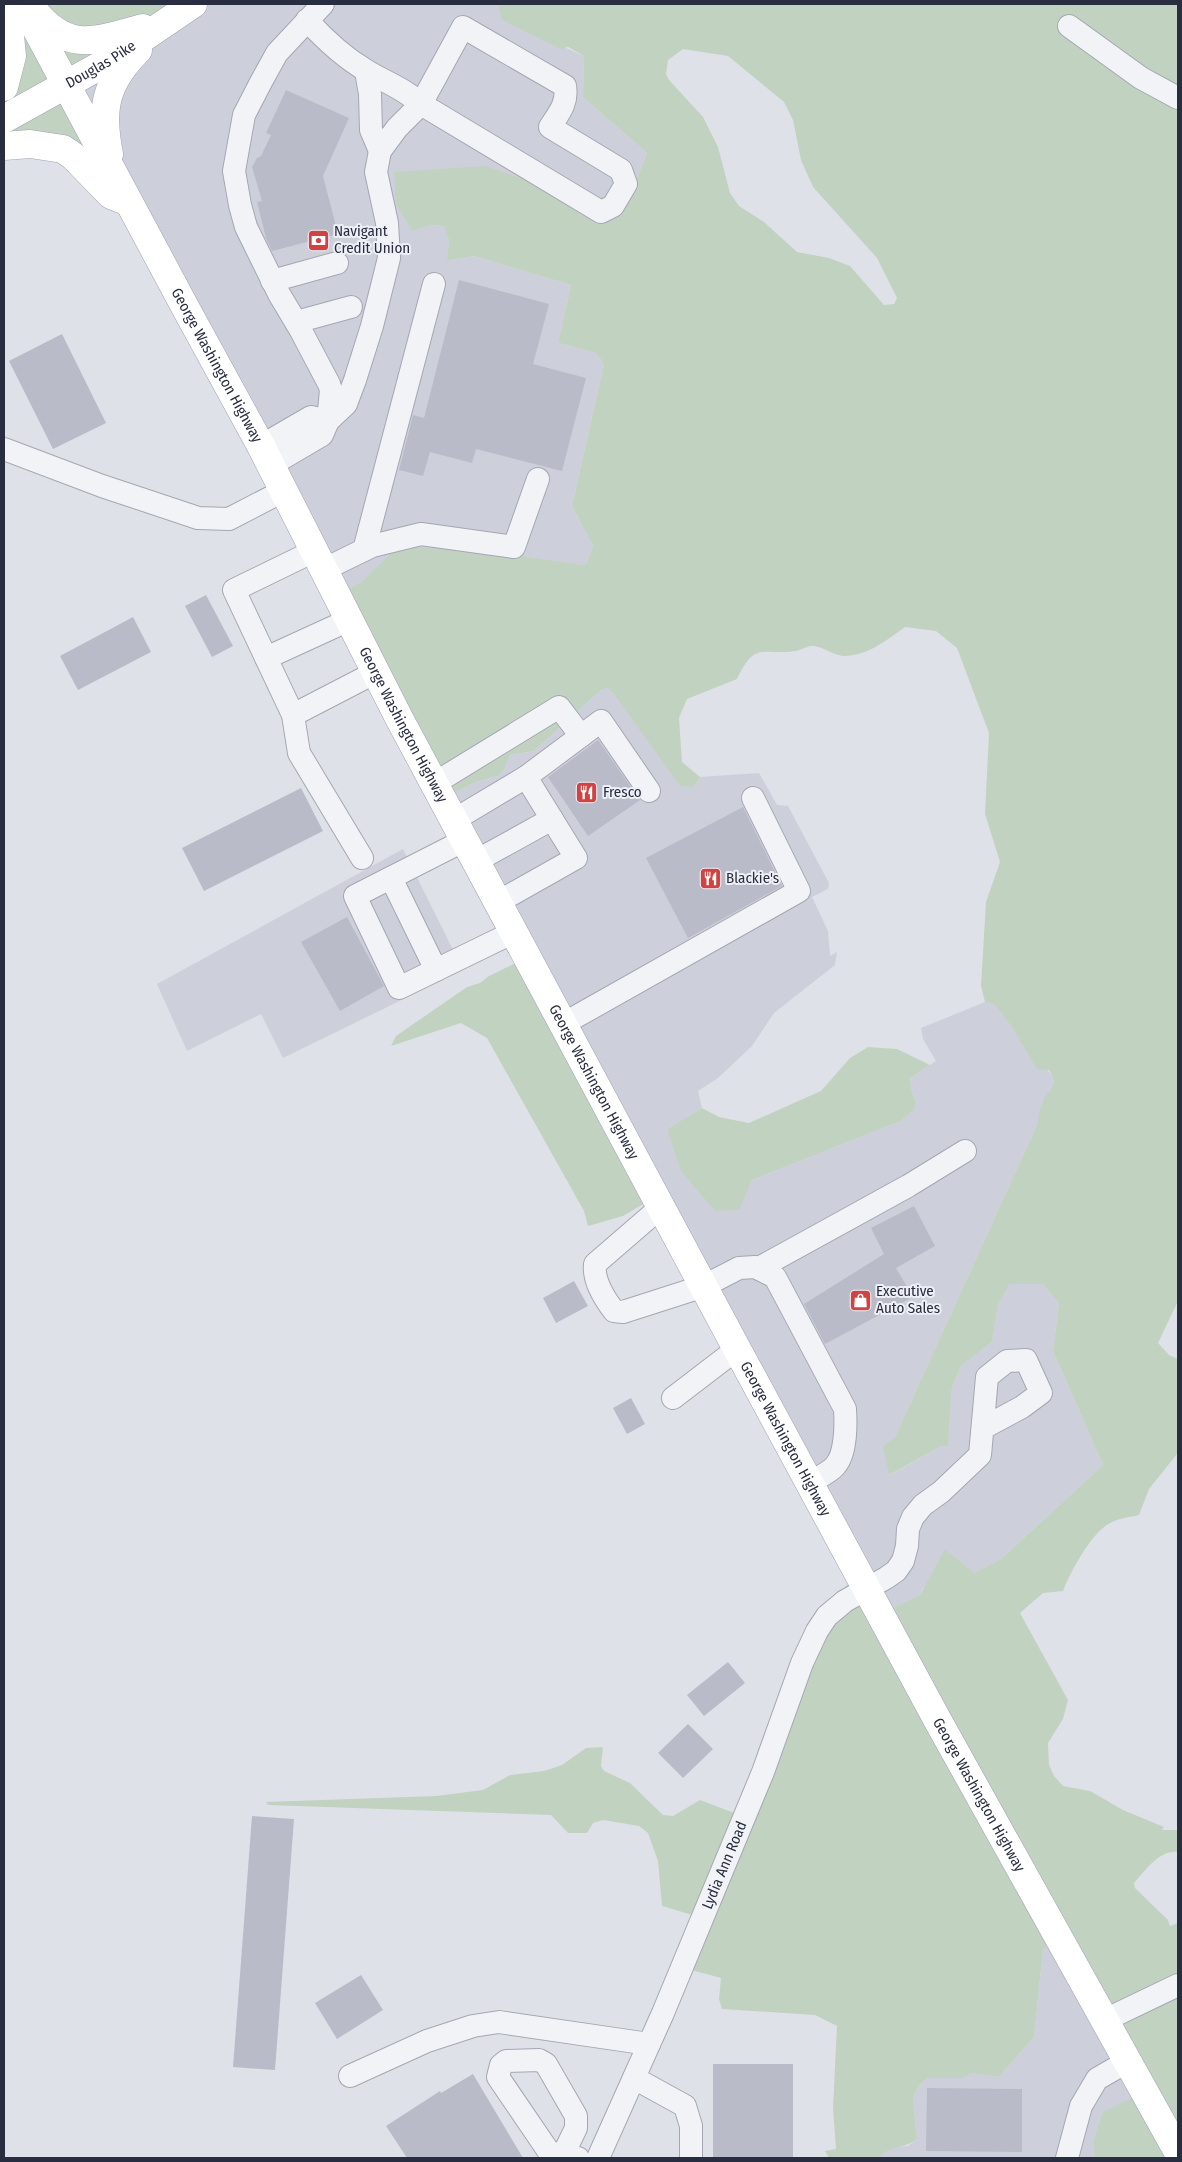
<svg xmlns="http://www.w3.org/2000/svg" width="1182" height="2162" viewBox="0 0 1182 2162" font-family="'Fira Sans Condensed',sans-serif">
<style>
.built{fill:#cdd0da}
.green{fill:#c2d2c0;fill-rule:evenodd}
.building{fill:#b9bcc8}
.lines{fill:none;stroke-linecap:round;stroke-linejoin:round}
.minor-casing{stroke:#a4a7b2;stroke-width:24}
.major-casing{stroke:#9ea3b4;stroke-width:29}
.minor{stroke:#f2f3f7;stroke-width:22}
.major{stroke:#fff;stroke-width:28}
.labels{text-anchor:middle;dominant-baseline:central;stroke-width:4;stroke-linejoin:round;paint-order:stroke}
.street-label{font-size:15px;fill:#282d40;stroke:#eef0f6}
.poi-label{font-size:15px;fill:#282d40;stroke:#eef0f6;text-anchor:start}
</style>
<rect width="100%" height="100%" fill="#dfe1e8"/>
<!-- built -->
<g class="built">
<path d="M198,4H498L503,20L584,56L583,97L647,153L629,198L582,215L538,184L429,225L444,226L449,241L448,261L474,256L571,285L558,343L596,353L604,364L572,506L593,546L587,563L583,565L406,547L390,554L360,583L333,596L63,89Z"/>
<path d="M607,688L614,694L694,787L700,777L759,773L777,805L788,806L829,883L828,889L812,897L828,931L830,956L837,952L835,965L774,1013L752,1046L718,1078L698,1091L702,1108L667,1129L740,1208L752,1180L901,1121L912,1110L916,1102L911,1089L910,1078L936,1061L923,1039L921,1028L985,1002L994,1004L1053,1077V1089L1042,1102L1036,1127L895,1437L884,1446L890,1475L942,1446H948L952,1387L961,1366L992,1342L998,1304L1010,1284H1043L1059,1304L1053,1351L1103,1465L1001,1559L974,1573L923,1588L920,1595L880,1615L442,799L476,782L498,776L504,770L510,755L534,751L601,690Z"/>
<path d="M403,849L463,970L283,1058L261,1014L187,1051L157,984Z"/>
<path d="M1049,1944L1141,2094L1093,2143L1095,2158H881V2155L891,2147L908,2146L917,2139L913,2099L919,2085L928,2078H963L971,2073L999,2077L1034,2037L1043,1950Z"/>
</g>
<!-- green -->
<g class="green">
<path d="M9,4H198L63,89L108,174L65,149L4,146V92Z"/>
<path d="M498,4H1178V1301L1158,1343L1169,1355L1178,1359L1177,1454L1149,1489L1139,1515C1131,1517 1120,1518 1112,1522C1092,1531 1071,1571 1063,1591L1043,1593L1020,1613L1068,1700L1063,1719L1048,1743L1049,1765L1054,1776L1063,1786L1090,1791L1123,1810L1164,1827L1162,1830H1178V1852C1159,1850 1146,1870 1134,1883L1135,1888L1168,1920L1170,1926L1178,1923V2158H1095L1093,2143L1103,2112L1141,2094L1049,1944L1043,1950L1034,2037L999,2077L971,2073L963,2078H928L919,2085L913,2099L917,2139C904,2149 894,2145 881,2155V2158H829L825,2151L836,2149L833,2108L837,2026L815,2015L722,2009L719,1999L721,1978L684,1968L699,1917L662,1906L658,1861L648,1833L639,1826L603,1820L593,1823L587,1833H568L551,1815L268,1805L266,1802L436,1796L483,1790L510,1775L544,1771L562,1765L586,1748L603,1747L601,1766L604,1771L630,1783L663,1815L673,1816L700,1800L737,1814L820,1614L850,1582L880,1614L920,1595L945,1549L974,1573L1001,1559L1103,1465L1053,1351L1059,1304L1043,1284H1010L998,1304L992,1342L961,1366L952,1387L948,1446H942L889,1475L883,1446L895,1437L1036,1127C1038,1119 1039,1110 1042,1103C1048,1088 1060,1088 1049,1070L1037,1069L1012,1027L994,1004L985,1002L981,986L986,902L1000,862L985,814L989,733L957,648L936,631L905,627C887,640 867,656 844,656C834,656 824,647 814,646C809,645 802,650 796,651C762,656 756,640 737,679L687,699L679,718L682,762L700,777L694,787L680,786L614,694L607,688L601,690L534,751L510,755L504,770L498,776L476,782L442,799L333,596L360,583L390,554L406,547L476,550L583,565L587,563L593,546L572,506L604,364L596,353L558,343L571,285L474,256L447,261L449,241L444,226L429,225L412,231L396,204L394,172L485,166L538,184L582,215L629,198L647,153L583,97L584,56L568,47L561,49L502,20ZM683,49L728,56L784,102L793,120L801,160L813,187L877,258L897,298L894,304L884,305L850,266L829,258L797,252L764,222L739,206L730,193L718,147L703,117L669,80L666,74L668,60Z"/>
<path d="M524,959L650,1200L623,1216L588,1226L584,1211L487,1038L461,1023L391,1046L396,1036L467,987L480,983L489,976Z"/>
<path d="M868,1047L897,1049L930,1065L910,1078L911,1089L916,1102L913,1110L901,1121L752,1180L740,1209L715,1211L681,1171L667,1129L702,1108L719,1117L749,1123L821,1091L850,1058Z"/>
</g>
<!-- building -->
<g class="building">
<path d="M286,90L349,118L323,176L338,234L272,251L266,238L257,202L262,201L252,167L257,158L261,156L271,135L266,133Z"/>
<path d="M459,280L549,304L533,364L586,378L562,471L476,449L472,463L430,452L423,476L399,470L413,415L424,418Z"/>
<path d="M62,334L106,423L53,449L9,361Z"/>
<path d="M206,595L233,646L212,657L185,606Z"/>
<path d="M133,617L151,652L78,690L60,656Z"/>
<path d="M598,740L640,800L588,836L548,777Z"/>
<path d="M301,788L323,831L204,891L182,848Z"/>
<path d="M743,807L782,886L688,938L646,858Z"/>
<path d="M347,917L384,986L340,1011L301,942Z"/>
<path d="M914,1206L935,1246L896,1268L913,1297L825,1344L804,1304L884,1254L871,1228Z"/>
<path d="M574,1281L588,1306L556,1323L543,1298Z"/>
<path d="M631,1398L645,1424L627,1434L613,1408Z"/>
<path d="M728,1662L745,1683L704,1716L687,1695Z"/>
<path d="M688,1724L713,1749L683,1778L658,1753Z"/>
<path d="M252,1816L294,1819L275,2070L233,2067Z"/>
<path d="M361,1975L383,2010L337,2039L315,2003Z"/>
<rect x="713" y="2064" width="80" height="94"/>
<path d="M473,2074L523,2158H407L386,2126L440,2091L441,2093Z"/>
<path d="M927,2088L1022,2089V2152L926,2151Z"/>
</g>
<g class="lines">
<defs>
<g id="minor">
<path d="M323,4L277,53L261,82L244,115L234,171L240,205L246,227L279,294L300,329L329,384L331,390L328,421"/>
<path d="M307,20C325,40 345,58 367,71C385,82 405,89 421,104L601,212L613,206L626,184L621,170L550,127C559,113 568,103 565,86L463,27L421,104L397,128L380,151L376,172L387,223L389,258L372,326L355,380L346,404L328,421"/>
<path d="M1069,26L1141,78L1178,98"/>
<path d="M366,71L370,94L371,130L380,151"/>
<path d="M272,281L337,263"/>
<path d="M296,322L351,307"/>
<path d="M261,446L311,417L328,421L322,435L271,465"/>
<path d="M4,449L102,486L198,518L229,519L283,491"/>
<path d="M364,550L434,284"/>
<path d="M314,551L234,590L293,715L299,753L362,858"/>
<path d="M323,570L372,546L421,534L514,547L538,479"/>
<path d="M266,658L349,620"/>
<path d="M293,715L376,672"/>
<path d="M435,783L559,707L581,736"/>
<path d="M454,820L526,777"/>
<path d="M465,840L355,896L399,988L514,932"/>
<path d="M476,861L552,819"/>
<path d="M391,878L436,970"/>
<path d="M498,902L576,858L526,777L601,721L649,791"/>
<path d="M563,1024L799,891L753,798"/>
<path d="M661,1207L595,1264C593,1280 604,1298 614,1311L623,1312L704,1286L739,1268L755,1267L775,1277L845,1409C846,1425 846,1454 835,1466C829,1473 817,1478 809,1483"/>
<path d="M759,1268L908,1186L965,1151"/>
<path d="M673,1398L737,1349"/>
<path d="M1105,2020L1178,1985"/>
<path d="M350,2076L427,2041L473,2026L499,2022L649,2044"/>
<path d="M634,2078L685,2106L691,2126V2158"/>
<path d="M563,2155L576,2128V2116L546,2064L539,2060L506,2061L501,2065L498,2077L549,2152L578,2158"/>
<path id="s1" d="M598,2158L663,2013L763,1772L802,1663L817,1631L827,1616L845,1601L886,1578L896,1571L903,1561L907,1546L908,1529L913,1517L923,1505L941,1492L980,1455L987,1377L1007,1361L1026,1360L1041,1393L1022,1407L983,1428"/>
<path d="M1067,2158L1081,2106L1097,2079L1128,2061"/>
</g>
<g id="major">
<path id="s2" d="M23,4L185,307L261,446L399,718L737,1349L938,1721L1178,2152"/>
<path d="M35,12C70,54 97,40 143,28"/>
<path d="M4,87L12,56L9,26L13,4"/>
<path id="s3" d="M4,119L112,59L193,4"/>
<path d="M4,146L30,144L63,149L73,156L111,195L121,199"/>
<path d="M109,154C100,109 105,83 138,50"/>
</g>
</defs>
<!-- minor casing -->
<use href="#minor" class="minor-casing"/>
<!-- major casing -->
<use href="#major" class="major-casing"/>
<!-- minor -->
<use href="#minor" class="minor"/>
<!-- major -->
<use href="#major" class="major"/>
</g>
<!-- icons -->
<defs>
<symbol id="bank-square" viewBox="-11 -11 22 22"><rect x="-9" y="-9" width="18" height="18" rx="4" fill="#d04342" stroke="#eef0f6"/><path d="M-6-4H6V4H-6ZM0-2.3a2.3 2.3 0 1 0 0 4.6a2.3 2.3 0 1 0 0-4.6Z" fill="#fff"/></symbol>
<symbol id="restaurant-square" viewBox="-11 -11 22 22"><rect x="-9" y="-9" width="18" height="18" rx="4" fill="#d04342" stroke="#eef0f6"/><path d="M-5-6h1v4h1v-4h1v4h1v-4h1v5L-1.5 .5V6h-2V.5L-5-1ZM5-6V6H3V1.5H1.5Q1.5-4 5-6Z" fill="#fff"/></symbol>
<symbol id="shop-square" viewBox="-11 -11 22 22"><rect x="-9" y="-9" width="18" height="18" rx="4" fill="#d04342" stroke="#eef0f6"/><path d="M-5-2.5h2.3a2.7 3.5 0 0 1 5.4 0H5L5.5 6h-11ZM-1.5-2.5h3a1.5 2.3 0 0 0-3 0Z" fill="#fff"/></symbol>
</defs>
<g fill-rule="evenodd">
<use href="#bank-square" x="306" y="228" width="25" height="25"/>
<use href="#restaurant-square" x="574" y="780" width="25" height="25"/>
<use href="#restaurant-square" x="698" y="866" width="25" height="25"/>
<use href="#shop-square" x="848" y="1288" width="25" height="25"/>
</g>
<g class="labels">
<!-- street labels -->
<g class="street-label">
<text stroke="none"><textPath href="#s3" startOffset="111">Douglas Pike</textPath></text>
<text stroke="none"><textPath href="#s2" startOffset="410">George Washington Highway</textPath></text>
<text stroke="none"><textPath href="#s2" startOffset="815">George Washington Highway</textPath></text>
<text stroke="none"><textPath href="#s2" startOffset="1220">George Washington Highway</textPath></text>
<text stroke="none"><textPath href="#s2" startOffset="1625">George Washington Highway</textPath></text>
<text stroke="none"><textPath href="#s2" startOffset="2030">George Washington Highway</textPath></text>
<text stroke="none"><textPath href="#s1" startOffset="319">Lydia Ann Road</textPath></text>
</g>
<!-- poi labels -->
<g class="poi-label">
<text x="334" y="231">Navigant<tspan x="334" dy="17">Credit Union</tspan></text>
<text x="603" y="792">Fresco</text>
<text x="726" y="878">Blackie's</text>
<text x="876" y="1291">Executive<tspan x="876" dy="17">Auto Sales</tspan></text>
</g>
</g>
<!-- border -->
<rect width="1182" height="2162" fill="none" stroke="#282d40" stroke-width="10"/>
</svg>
